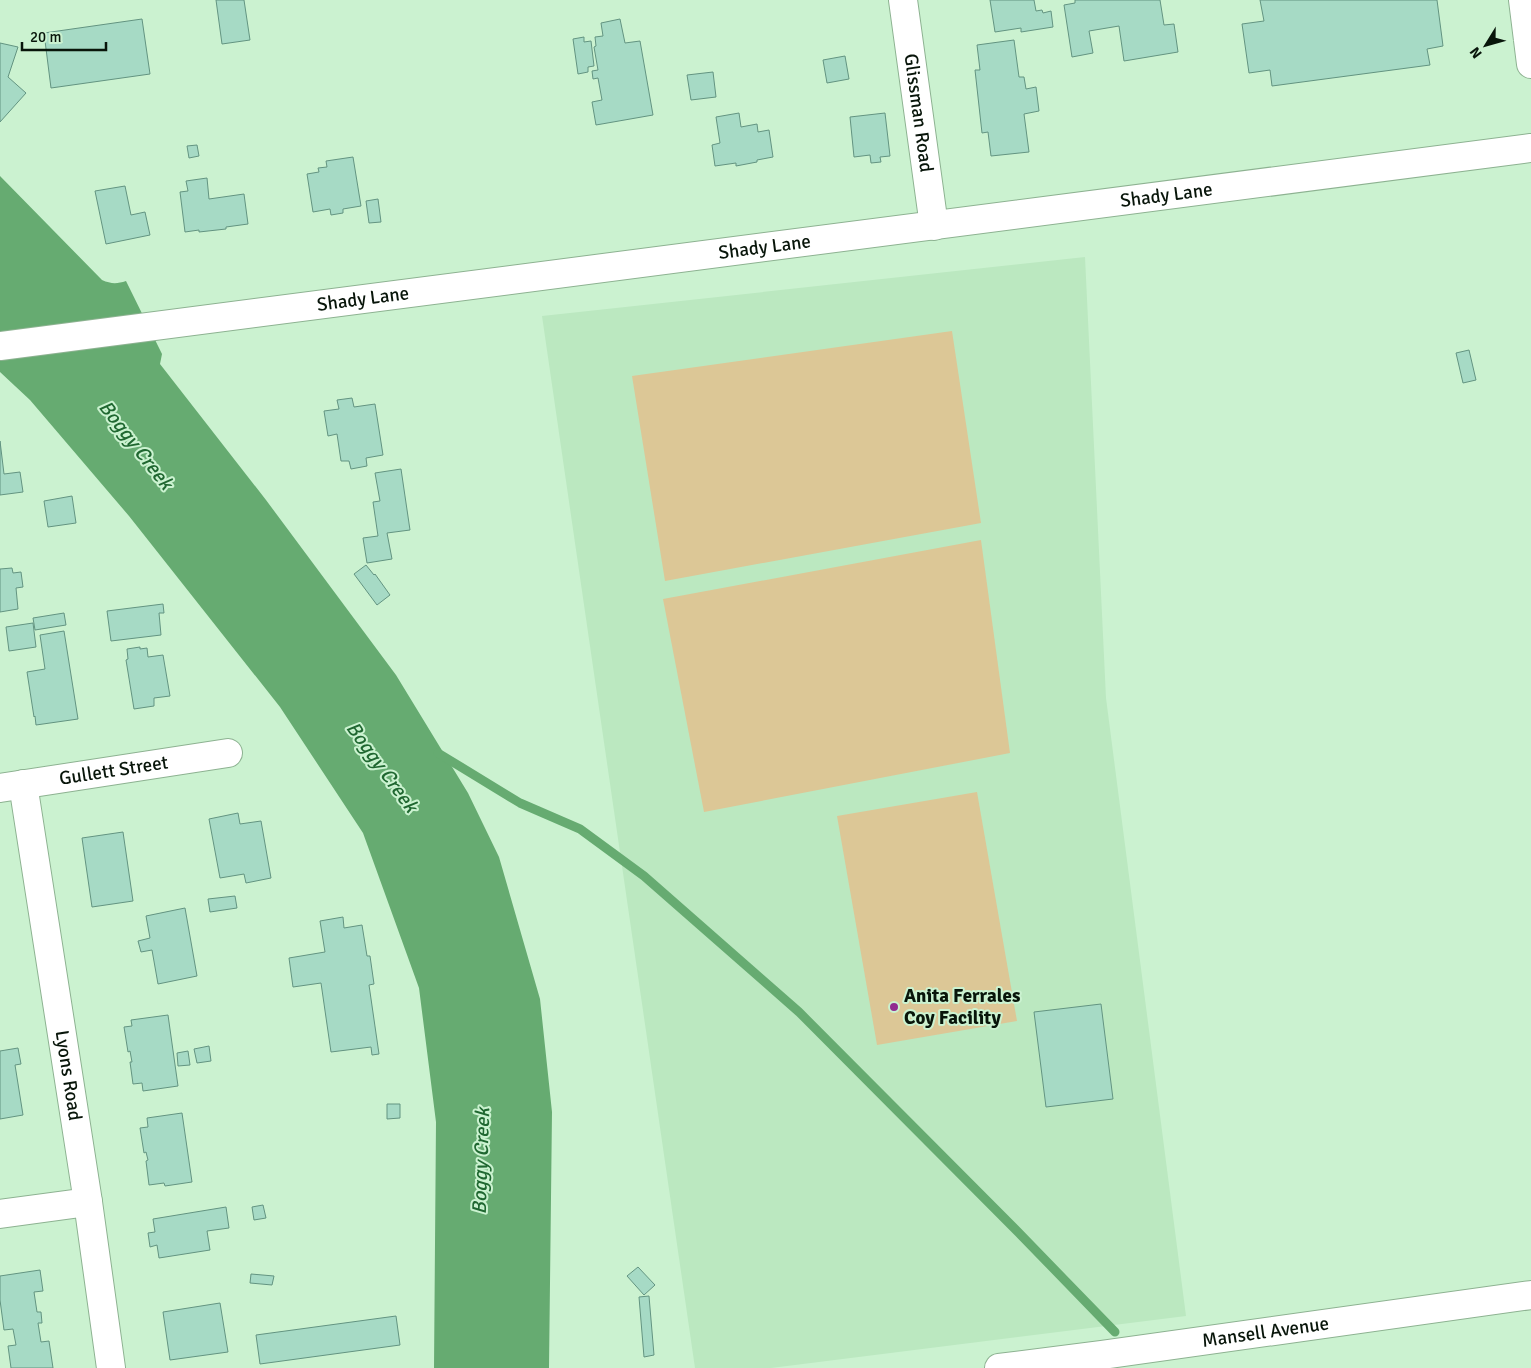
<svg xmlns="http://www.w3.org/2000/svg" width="1531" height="1368" viewBox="0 0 1531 1368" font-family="Signika,sans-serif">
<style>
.built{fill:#bbe8c0}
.green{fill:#dcc796}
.water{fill:#66ab71}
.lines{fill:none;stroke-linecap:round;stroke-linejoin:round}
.stream{stroke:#66ab71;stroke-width:9}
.building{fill:#a6dac5;stroke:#639481}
.minor-casing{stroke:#8db291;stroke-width:30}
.minor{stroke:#fff;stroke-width:28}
.poi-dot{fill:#912b90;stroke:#cbf2d0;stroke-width:2}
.labels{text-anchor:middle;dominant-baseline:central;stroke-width:4;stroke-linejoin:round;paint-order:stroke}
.street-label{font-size:19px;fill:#08150a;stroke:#cbf2d0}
.poi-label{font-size:19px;font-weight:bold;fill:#08150a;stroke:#cbf2d0;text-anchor:start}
.water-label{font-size:20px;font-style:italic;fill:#1f6730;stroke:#cbf2d0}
</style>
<rect width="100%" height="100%" fill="#cbf2d0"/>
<!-- built -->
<path class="built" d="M1085,257L1106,698L1186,1316L771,1368H695L542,316Z"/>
<!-- green -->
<g class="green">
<path d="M952,331L981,523L665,581L632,376Z"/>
<path d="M981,540L1010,753L704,812L663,599Z"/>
<path d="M977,792L1017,1021L877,1045L837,816Z"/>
</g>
<!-- water -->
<path class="water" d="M0,176L102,280C111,284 117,284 126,281L162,354L160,364L266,500L396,675L468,793L499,857L540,999L552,1112L549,1368H434L436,1122L419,988L363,833L280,707L129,516L30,400L0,372Z"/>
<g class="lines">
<!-- stream -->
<path class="stream" d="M438,753L520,803L580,829L644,876L799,1012L1018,1232L1115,1332"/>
</g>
<!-- building -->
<g class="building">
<path d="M216,0H244L250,40L222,44Z"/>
<path d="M990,0H1034L1036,11L1042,10L1043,13L1051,11L1053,27L1021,32V28L995,32Z"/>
<path d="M1075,0H1160L1164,25L1174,24L1178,52L1124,61L1119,26L1089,31L1093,53L1072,57L1064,5L1075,3Z"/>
<path d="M1260,0H1437L1443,46L1427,49L1430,65L1272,86L1270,70L1249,73L1242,24L1264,21Z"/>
<path d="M142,19L150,74L51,88L44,33Z"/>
<path d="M620,19L625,43L640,41L653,115L596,125L592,102L602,100L598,78L593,79L592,71L598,70L594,47L596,46L595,37L603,36L601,23Z"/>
<path d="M584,37V42L591,41L594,66L588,67V72L578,74L573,39Z"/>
<path d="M1014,40L1019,77H1024L1026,89L1036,87L1039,111L1024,114L1029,152L991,156L988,132L982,133L975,70H980L977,45Z"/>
<path d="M0,43L18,47L8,77L26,93L0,122Z"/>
<path d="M845,56L849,79L827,83L823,60Z"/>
<path d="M713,72L716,97L691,100L687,75Z"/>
<path d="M739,113L741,127L757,124L758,132L769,130L773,157L757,160V162L736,166V163L715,166L712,145L720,143L716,117Z"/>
<path d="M885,113L890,156L880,157L881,162L871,163L870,155L854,157L850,117Z"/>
<path d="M197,145L199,156L189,158L187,146Z"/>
<path d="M353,157L361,206L343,209V213L331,215L330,209L313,212L307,174L319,172L318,168L327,167L326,161Z"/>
<path d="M207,178L209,199L244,194L248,224L226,227V229L199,232V230L185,232L180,192L188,191L186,181Z"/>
<path d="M125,186L131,215L145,212L150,235L106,244L95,191Z"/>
<path d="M378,199L381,222L369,223L366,201Z"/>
<path d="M1469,350L1476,380L1463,383L1456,353Z"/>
<path d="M352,398L354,407L375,404L383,455L366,458L367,466L351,469L349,461H341L337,434L328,436L324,411L339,409L337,400Z"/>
<path d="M0,441L4,474L20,472L23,492L0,495Z"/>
<path d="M401,469L410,530L387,533L392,559L367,563L363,538L378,536L373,502L380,501L375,473Z"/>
<path d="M72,496L76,523L48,527L44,501Z"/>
<path d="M366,565L374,575L375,574L390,595L377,605L354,574Z"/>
<path d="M12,568L13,573L21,572L23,587L16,588L18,609L0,612V569Z"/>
<path d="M163,604L164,613H159L161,635L111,641L107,611Z"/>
<path d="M64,613L66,625L35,630L33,618Z"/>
<path d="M33,623L36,647L9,651L6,627Z"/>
<path d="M64,631L78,719L36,725L35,716L34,717L27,672L45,669L40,635Z"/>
<path d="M140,647V649L147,648L148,657L163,655L170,696L154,698V706L134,709L126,660L128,659L127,649Z"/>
<path d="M238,813L240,824L261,821L271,878L246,883L244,874L220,878L209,819Z"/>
<path d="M123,832L133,901L92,907L82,838Z"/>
<path d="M235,896L237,908L210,912L208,899Z"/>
<path d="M185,908L197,976L158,984L152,950L141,952L138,941L150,938L146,916Z"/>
<path d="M343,917L344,928L362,925L367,956H370L374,984L369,985L379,1054L372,1055L371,1047L331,1052L321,983L293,987L289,958L325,952L320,921Z"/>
<path d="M1101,1004L1113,1099L1046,1107L1034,1012Z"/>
<path d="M168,1015L178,1086L143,1091L142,1083L133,1084L130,1062H132L130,1051L128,1052L124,1027L132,1026L131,1020Z"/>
<path d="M209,1046L211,1061L197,1063L194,1049Z"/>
<path d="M18,1048L21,1064L15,1065L23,1115L0,1119V1051Z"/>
<path d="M188,1051L190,1065L178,1066L177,1053Z"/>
<path d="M387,1104H400V1118L387,1119Z"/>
<path d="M182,1113L192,1182L165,1186L164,1183L149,1185L146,1161L148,1160L146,1152L144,1153L140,1128L148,1127L147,1118Z"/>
<path d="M263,1205L266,1218L254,1220L252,1207Z"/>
<path d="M226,1207L229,1228L207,1231L210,1250L159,1258L157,1245L150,1247L148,1233L155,1232L153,1219Z"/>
<path d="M638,1267L655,1285L644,1295L627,1276Z"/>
<path d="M40,1270L43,1291L34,1292L37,1312H41L42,1323H38L41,1342L49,1341L53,1368H11L8,1346L16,1345L13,1329L4,1330L0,1300V1276Z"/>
<path d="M251,1274L274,1276L272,1285L250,1283Z"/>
<path d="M649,1296L654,1355L644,1357L639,1297Z"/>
<path d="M220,1303L228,1352L170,1360L163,1312Z"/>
<path d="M396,1316L400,1345L260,1364L256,1335Z"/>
</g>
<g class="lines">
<defs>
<g id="minor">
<path id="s1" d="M903,0L934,226"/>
<path d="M1523,0L1531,64"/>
<path id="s2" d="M0,346L1531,148"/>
<path id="s3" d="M23,784L88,1202L111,1368"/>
<path id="s4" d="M0,788L228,753"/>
<path d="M0,1214L88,1202"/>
<path id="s5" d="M999,1368L1102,1355L1531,1295"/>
</g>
</defs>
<!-- minor casing -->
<use href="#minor" class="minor-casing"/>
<!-- minor -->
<use href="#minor" class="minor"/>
</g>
<!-- markers -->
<circle class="poi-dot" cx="894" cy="1007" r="5"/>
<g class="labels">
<!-- street labels -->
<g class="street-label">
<text stroke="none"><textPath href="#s1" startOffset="114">Glissman Road</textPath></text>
<text stroke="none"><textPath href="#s2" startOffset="1176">Shady Lane</textPath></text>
<text stroke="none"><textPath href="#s2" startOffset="771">Shady Lane</textPath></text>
<text stroke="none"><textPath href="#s2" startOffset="366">Shady Lane</textPath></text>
<text stroke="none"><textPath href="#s4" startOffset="115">Gullett Street</textPath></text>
<text stroke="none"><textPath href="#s3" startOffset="295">Lyons Road</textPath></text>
<text stroke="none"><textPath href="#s5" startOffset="269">Mansell Avenue</textPath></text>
</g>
<!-- poi labels -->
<g class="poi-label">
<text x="904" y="996">Anita Ferrales<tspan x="904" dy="22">Coy Facility</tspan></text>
</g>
<!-- water labels -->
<g class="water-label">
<text transform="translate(136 445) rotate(52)">Boggy Creek</text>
<text transform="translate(382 767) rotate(54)">Boggy Creek</text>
<text transform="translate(481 1161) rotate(-88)">Boggy Creek</text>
</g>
</g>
<!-- north arrow -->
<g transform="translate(1486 45) rotate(233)" stroke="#cbf2d0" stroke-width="4" paint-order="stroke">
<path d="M0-4L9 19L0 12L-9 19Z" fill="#08150a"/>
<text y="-8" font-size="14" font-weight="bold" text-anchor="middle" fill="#08150a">N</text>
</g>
<!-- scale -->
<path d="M22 42v8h84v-8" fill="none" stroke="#08150a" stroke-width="2.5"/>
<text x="30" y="42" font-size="15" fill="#08150a" stroke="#cbf2d0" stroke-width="4" paint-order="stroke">20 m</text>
</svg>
